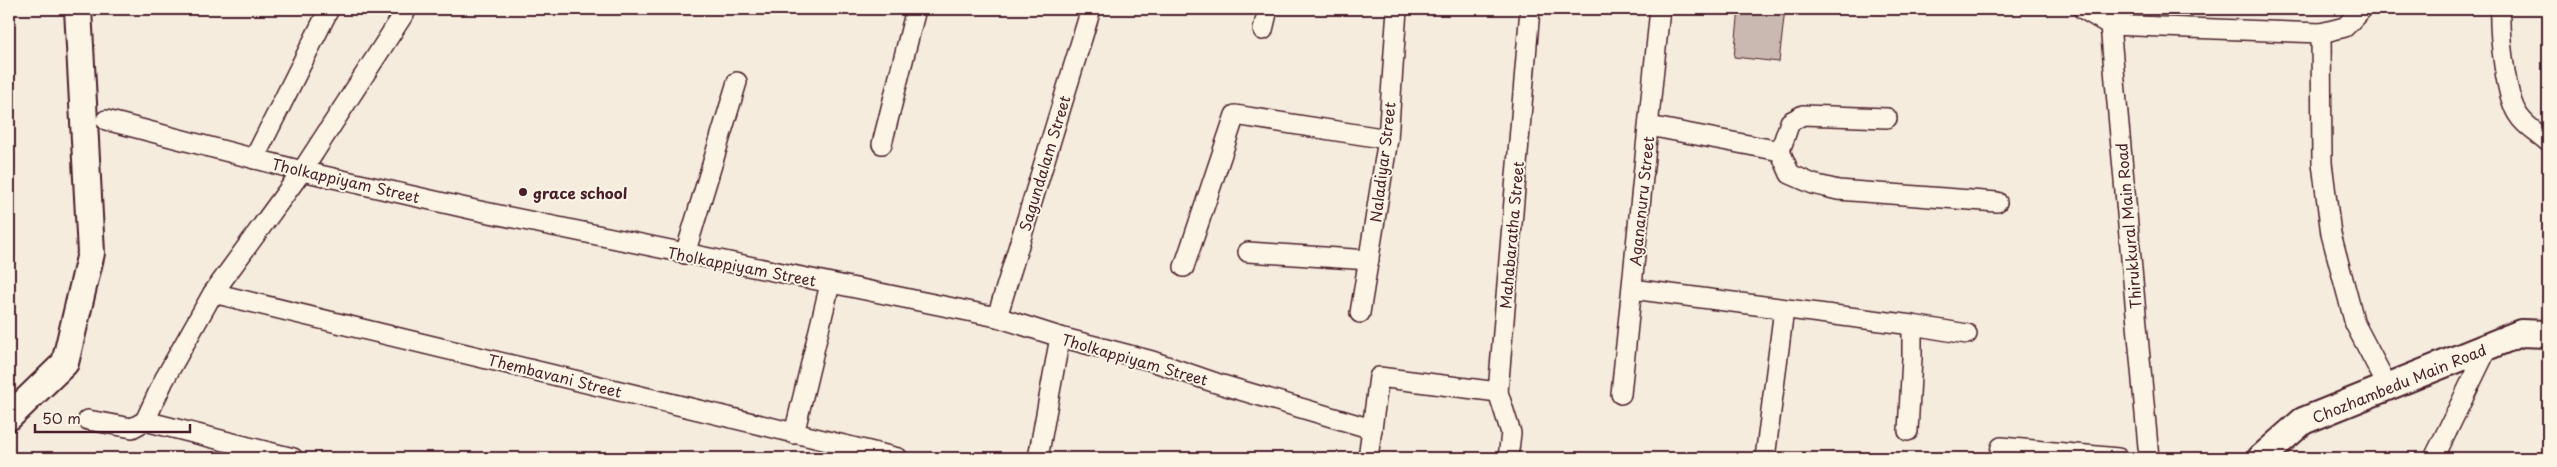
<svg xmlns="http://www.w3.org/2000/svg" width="2557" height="467" viewBox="0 0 2557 467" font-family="'Playpen Sans',sans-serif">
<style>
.building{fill:#cab9b1;stroke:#4a1f2b}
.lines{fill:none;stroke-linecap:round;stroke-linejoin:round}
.street-casing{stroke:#4a1f2b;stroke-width:22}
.secondary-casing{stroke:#4a1f2b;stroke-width:30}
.street{stroke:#fcf5e5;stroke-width:19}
.secondary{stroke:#fcf5e5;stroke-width:26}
.poi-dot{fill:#4a1f2b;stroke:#fcf5e5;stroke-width:2}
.labels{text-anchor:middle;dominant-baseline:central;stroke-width:4;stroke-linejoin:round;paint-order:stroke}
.street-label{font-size:15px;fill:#4a1f2b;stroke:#fcf5e5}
.poi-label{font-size:15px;font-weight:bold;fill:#4a1f2b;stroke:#fcf5e5;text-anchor:start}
</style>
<rect width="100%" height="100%" fill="#f5ecde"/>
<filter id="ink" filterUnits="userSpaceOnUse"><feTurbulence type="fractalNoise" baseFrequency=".02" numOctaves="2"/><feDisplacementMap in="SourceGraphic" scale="10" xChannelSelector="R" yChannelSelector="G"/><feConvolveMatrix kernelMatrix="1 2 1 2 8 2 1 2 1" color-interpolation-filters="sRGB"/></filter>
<g filter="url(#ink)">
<!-- building -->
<path class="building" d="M1739,9H1785L1779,62L1734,57Z"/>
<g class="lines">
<defs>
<g id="street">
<path d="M2083,9L2110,25L2149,458"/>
<path d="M2500,9C2499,32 2505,98 2519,116C2525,126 2539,134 2548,142"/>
<path d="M2110,25L2321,33L2322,163L2331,234L2355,324L2388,387"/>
<path d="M1263,30L1268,9"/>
<path d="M2321,33L2345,27L2362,9"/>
<path d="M106,120L302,171L475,210L997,317L1060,337L1152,361L1216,383L1372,429"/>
<path d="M1649,126L1780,151L1790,122L1803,115L1887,118"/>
<path d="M882,144L916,9"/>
<path d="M1780,151L1790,174L1813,184L1838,190L1997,202"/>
<path d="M254,159L329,9"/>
<path d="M1248,252L1369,260"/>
<path d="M685,254L737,82"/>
<path d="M1184,267L1235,115L1388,139"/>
<path d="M1632,289L1912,325"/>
<path d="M213,293L898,458"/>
<path d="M1360,313L1388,139L1397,9"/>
<path d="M997,317L1091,9"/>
<path d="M1621,394L1660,9"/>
<path d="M88,420L132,428L145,421L293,458"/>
<path d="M145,421L164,380L213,293L302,171L407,9"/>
<path d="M1908,431L1912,358V325L1967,334"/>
<path d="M794,434L830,284"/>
<path d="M1038,458L1060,337"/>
<path d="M1368,458L1379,377L1498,392"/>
<path d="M1508,458L1511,433L1498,392L1530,9"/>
<path d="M1765,458L1784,309"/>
<path d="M1999,458L2001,447L2118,458"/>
<path d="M2434,458L2488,347"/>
</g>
<g id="secondary">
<path d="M9,417L65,363L91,253L78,9"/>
<path d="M2261,458L2303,421L2521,333L2548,334"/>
</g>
</defs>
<!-- street casing -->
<use href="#street" class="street-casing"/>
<!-- secondary casing -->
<use href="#secondary" class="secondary-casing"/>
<!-- street -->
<use href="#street" class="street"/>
<!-- secondary -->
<use href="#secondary" class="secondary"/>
</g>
</g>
<!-- markers -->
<circle class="poi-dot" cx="523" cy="192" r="5"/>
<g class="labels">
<!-- street labels -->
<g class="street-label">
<text transform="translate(1382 162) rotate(-83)">Naladiyar Street</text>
<text transform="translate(1044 163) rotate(-73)">Sagundalam Street</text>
<text transform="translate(346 180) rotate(13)">Tholkappiyam Street</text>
<text transform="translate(1641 201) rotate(-84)">Agananuru Street</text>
<text transform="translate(2128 226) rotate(-95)">Thirukkural Main Road</text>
<text transform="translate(1511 235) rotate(-85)">Mahabaratha Street</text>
<text transform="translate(742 266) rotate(11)">Tholkappiyam Street</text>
<text transform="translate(1135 359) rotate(16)">Tholkappiyam Street</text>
<text transform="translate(555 375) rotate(14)">Thembavani Street</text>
<text transform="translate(2399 383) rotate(-22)">Chozhambedu Main Road</text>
</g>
<!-- poi labels -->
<g class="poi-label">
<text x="533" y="192">grace school</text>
</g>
</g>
<!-- margin -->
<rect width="2557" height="467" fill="none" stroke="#fcf5e5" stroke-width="30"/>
<rect x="15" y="15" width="2527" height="437" fill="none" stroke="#4a1f2b" stroke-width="2" filter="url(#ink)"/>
<!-- scale -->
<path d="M35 424v8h155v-8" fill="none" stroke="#4a1f2b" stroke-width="2.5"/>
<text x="42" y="424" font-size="15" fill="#4a1f2b" stroke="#fcf5e5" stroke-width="4" paint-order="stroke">50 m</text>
</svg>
